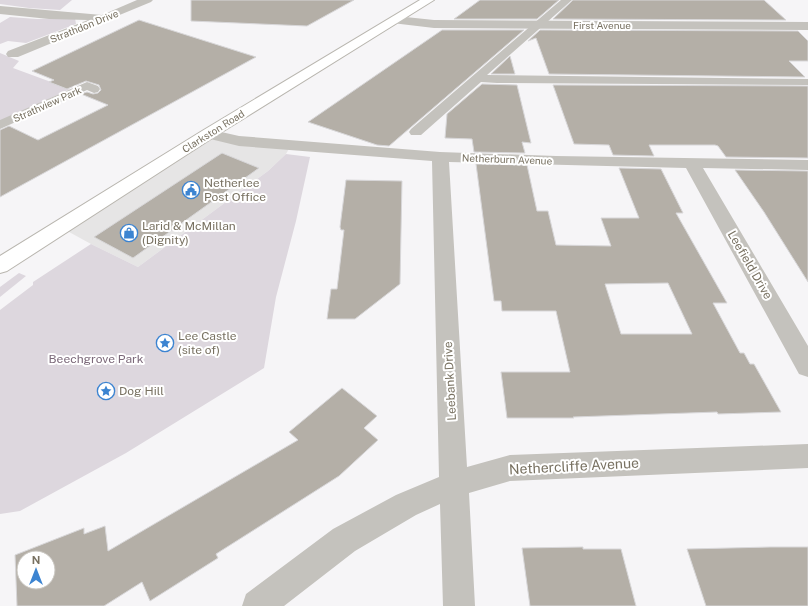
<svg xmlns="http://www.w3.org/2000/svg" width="808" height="606" viewBox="0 0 808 606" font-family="'Public Sans',sans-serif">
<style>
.built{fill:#e6e5e5}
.green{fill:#ddd7de}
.building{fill:#b4afa7;stroke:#d8d7d9;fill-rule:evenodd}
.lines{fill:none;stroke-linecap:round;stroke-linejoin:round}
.secondary-casing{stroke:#b9b6af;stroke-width:2}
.lane{fill:#c4c2bd;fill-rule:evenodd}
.street{fill:#c4c2bd;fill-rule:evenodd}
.secondary{fill:#fff;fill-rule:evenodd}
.labels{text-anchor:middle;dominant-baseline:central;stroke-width:4;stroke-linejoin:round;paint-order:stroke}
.far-street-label{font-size:10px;fill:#787161;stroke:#fff}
.poi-label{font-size:12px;fill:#787161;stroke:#fff;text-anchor:start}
.street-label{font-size:12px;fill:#787161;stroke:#fff}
.park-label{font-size:12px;fill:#7b6879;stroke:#fff}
.near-street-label{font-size:14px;fill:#787161;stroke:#fff}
</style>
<rect width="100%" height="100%" fill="#f6f5f7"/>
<!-- built -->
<path class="built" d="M208,134L291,145L286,154L268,171L138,267L91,244L60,227Z"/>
<!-- green -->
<g class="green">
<path d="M0,0H72L60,10L29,8L0,4Z"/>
<path d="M10,17L37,19L75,18L76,24L26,43L8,41L0,44V23Z"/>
<path d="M0,53L19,61L13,68L70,89L0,122Z"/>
<path d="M286,154L310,157L296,221L276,297L264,368L126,453L20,511L0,514V310L33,285V282L91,244L138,267L268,171Z"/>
<path d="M19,273L26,276L0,297V287Z"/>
</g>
<!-- building -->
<g class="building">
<path d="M191,0H354L307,26L191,21Z"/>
<path d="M480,0H559L537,19H454Z"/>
<path d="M573,0H764L786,20L553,19Z"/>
<path d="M139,20L256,57L0,197V130L9,126L38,140L108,105L81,94L87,92L93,94L98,93L101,90L99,85L86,81L67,89L49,82L54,80L32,71Z"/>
<path d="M442,30H524L389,146L377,145L308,122Z"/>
<path d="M540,30L798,31L808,41V61H789L805,77L549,74L536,38L528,41Z"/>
<path d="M510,56L515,74H491Z"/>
<path d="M482,84L517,85L531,143L522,142L525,153L474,152L472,139L445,138L447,114Z"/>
<path d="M553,85L808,86V158L726,157L718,146L715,145H649L654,156L613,155L609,145L574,144Z"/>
<path d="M222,153L259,168L133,258L94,237Z"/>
<path d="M476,164L527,165L537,211H548L556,245L611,246L601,218H639L619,168L661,169L683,213H676L727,303H713L740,353H744L750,364H754L781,412L718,414L717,412L573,417L574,418H507L501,372H570L556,311H502L501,301H494ZM668,283L692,334H621L605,284Z"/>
<path d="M735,170L808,171V282L764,212Z"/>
<path d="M346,180L402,181L400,284L355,319H327L331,289H337L344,230H341L340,227Z"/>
<path d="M342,388L377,416L364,428L378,440L339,476L216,554L218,558L150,601L142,582L104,606H17L15,555L84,528V534L105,526L108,551L298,440L289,432ZM24,558H48V582H24Z"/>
<path d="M583,547V549H621L636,606H530L522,548Z"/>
<path d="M770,547H808V606H706L687,549Z"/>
</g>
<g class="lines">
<defs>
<path id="secondary" d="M420,0H434L214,137L7,271L0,273V256L202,131Z"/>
</defs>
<!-- secondary casing -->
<use href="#secondary" class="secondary-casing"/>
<!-- lane -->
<g class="lane">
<path d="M561,0H572L487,75L808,79V85L497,83L481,82L421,135H411L409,132L411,129Z"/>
<path d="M87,82L98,86L100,89L98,92L94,93L87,90L0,129V120Z"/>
</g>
<!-- street -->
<g class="street">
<path d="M137,0H153L151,2L18,57H8L6,54L8,51L88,20L49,19L0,14V6L102,15Z"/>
<path d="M396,16L434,20L808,22V30L434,28L392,23L390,20L392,17Z"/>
<path d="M208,129L239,136L440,152L556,156L808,160V170L703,168L808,346V377L799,374L686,168L449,162L467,467L510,455L808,444V468L510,481L469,493L475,606H443L440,504L416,515L355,551L284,606H242L246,594L333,529L396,495L439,477L432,161L239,146L202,137L200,134L202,131Z"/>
</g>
<!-- secondary -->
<use href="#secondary" class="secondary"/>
</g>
<!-- icons -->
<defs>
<symbol id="civic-ring" viewBox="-11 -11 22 22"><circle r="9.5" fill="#fff" stroke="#3c84d1" stroke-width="1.5"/><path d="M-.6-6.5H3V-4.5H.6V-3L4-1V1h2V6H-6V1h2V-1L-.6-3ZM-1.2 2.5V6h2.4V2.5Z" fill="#3c84d1"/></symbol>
<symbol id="shop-ring" viewBox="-11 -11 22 22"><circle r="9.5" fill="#fff" stroke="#3c84d1" stroke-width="1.5"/><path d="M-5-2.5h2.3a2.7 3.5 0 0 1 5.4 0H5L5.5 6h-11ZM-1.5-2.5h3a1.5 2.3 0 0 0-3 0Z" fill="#3c84d1"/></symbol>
<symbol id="sight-ring" viewBox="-11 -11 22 22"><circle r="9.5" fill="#fff" stroke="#3c84d1" stroke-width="1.5"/><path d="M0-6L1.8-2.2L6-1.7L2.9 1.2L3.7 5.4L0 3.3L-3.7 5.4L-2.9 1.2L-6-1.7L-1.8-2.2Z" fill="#3c84d1"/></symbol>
</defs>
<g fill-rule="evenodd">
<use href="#civic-ring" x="181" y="180" width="20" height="20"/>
<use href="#shop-ring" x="119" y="223" width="20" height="20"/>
<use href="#sight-ring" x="155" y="333" width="20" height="20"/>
<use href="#sight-ring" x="96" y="381" width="20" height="20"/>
</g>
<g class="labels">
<!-- far-street labels -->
<g class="far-street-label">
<text x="602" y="25">First Avenue</text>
<text transform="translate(84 26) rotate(-22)">Strathdon Drive</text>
<text transform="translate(47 104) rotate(-24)">Strathview Park</text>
<text transform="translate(213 131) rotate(-32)">Clarkston Road</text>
<text transform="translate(507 159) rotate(2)">Netherburn Avenue</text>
</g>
<!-- poi labels -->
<g class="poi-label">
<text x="204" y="183">Netherlee<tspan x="204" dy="14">Post Office</tspan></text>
<text x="142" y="226">Larid &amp; McMillan<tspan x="142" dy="14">(Dignity)</tspan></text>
<text x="178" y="336">Lee Castle<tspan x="178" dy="14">(site of)</tspan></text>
<text x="119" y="391">Dog Hill</text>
</g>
<!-- street labels -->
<g class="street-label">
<text transform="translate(750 265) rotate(60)">Leefield Drive</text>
<text transform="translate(450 381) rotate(-93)">Leebank Drive</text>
</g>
<!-- park labels -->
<g class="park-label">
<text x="96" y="359">Beechgrove Park</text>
</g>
<!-- near-street labels -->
<g class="near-street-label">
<text transform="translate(574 466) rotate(-3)">Nethercliffe Avenue</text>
</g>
</g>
<!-- north arrow -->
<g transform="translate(36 570)"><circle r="19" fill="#ffffff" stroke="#c9c6c0"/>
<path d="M0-3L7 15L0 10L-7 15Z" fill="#3c84d1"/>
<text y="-6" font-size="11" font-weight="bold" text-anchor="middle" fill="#787161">N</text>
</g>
</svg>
